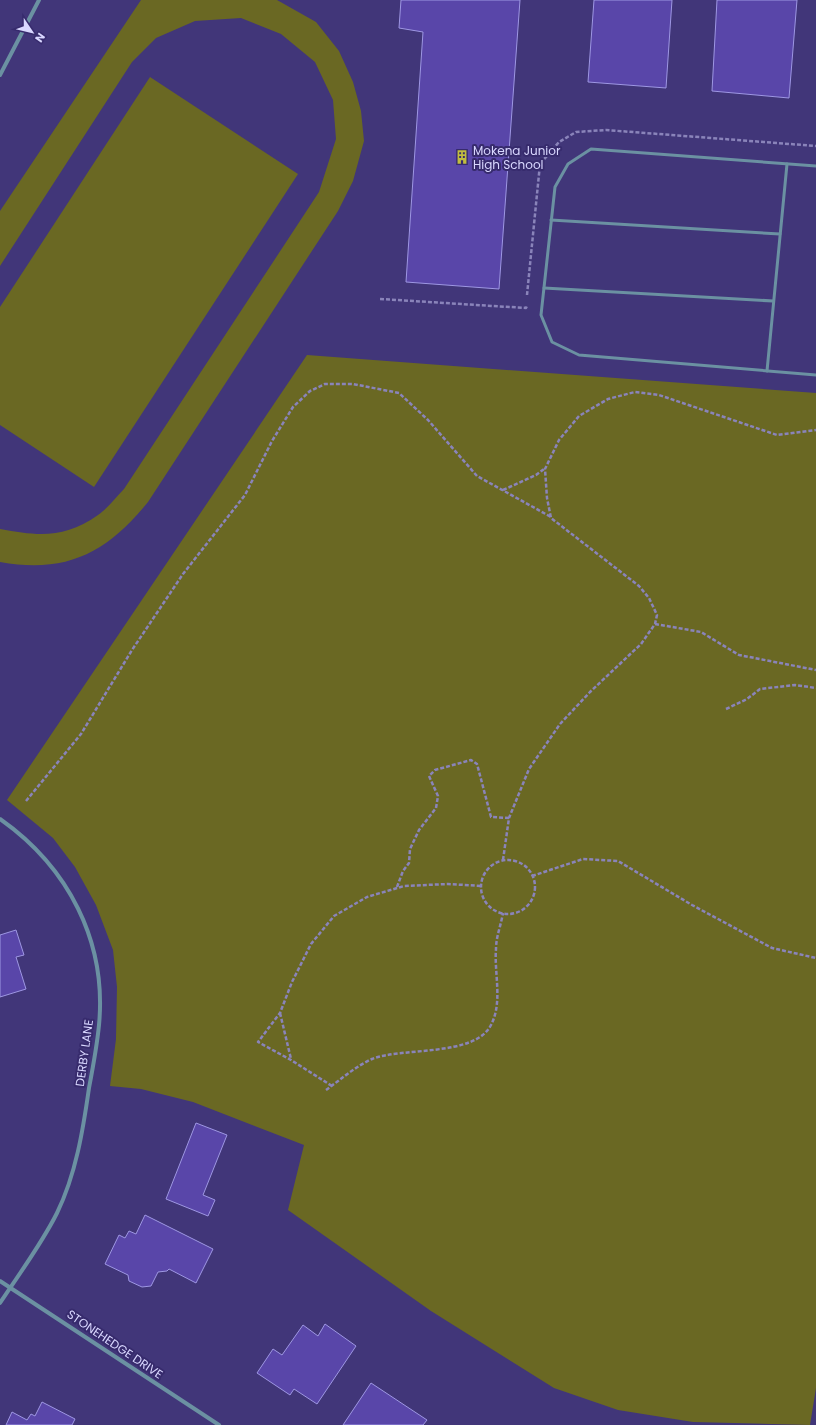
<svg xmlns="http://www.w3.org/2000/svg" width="816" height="1425" viewBox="0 0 816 1425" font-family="Poppins,sans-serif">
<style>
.green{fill:#6a6823}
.building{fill:#5946a9;stroke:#9e97e3}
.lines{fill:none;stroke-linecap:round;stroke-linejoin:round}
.path{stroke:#8a84ba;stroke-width:2.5;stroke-dasharray:4 2;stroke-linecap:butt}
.lane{stroke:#6b91a2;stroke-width:3}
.street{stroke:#6b91a2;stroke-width:4}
.labels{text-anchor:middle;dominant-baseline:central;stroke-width:4;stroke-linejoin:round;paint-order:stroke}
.poi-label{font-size:12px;fill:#d9d7ff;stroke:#372b6d;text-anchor:start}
.street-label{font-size:12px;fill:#d9d7ff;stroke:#372b6d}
</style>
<rect width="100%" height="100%" fill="#413679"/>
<!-- green -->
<g class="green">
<path d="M141,0H277L316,22L339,51L353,82L361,111L364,141L353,181L338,211L148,502C107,553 66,574 0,562V529C38,536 64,539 98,515C107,509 116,497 124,489L319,192L336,139L333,100L315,62L281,34L241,18L195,21L156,38L132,62L0,266V211Z"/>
<path d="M150,77L298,174L94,487L0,425V307Z"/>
<path d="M307,355L816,393V1388L810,1425L693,1422L618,1410L554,1388L431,1311L288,1210L304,1145L193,1102L141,1089L110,1086L116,1039L117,987L113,950L96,905L75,867L53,838L7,800Z"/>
</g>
<!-- building -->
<g class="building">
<path d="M401,0H520L499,289L406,282L423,32L399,28Z"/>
<path d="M594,0H672L666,88L588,82Z"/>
<path d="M717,0H797L789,98L712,91Z"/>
<path d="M16,930L24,955L16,957L26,989L0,997V935Z"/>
<path d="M196,1123L227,1135L203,1195L215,1200L208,1216L166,1199Z"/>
<path d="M145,1215L213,1249L196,1283L169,1269L167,1271L158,1272L151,1286L142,1287L129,1281L128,1275L105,1264L119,1235L125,1238L129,1231L136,1234Z"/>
<path d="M325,1324L356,1346L317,1404L294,1389L290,1395L257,1373L273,1349L282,1355L303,1325L318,1336Z"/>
<path d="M371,1383L427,1420L423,1425H343Z"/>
<path d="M42,1402L75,1419L72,1425H6L12,1412L27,1420L31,1414L35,1416Z"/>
</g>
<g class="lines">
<!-- path -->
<g class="path">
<path d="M527,295L540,164L559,142L576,132L606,130L816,146"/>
<path d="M380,299L526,308L527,306"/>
<path d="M503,490L536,475L544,469"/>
<path d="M655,624L701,632L739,655L816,670"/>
<path d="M726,709L747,699L760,689L795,685L816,688"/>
<path d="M26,801L81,734L132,650L183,574L245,495L272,441L293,407L310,391L325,384H353L399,393L428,420L477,476L551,517"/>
<path d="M503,860L509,818L529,769L560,724L590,692L641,644L655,624L657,615L649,598L639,586L551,518L547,498L545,469L559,440L579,416L608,399L635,392L659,395L777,435L816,430"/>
<circle cx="508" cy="887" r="27"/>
<path d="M532,876L583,859L618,861L692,905L772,948L816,958"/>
<path d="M397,887L403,871L409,863L410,849L419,830L436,808L438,796L429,776L435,770L471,760L477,764L491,817L509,818"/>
<path d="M280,1013L291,1059"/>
<path d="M332,1086L291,1060L258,1042L280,1013L292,982L311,944L334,916L367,897L404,886L448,884L482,886"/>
<path d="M326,1090C340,1080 356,1066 372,1059C402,1047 475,1057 491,1025C503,1002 494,973 496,949C496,937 501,925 503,913"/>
</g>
<!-- lane -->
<g class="lane">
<path d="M816,166L591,149L568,164L555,187L541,315L552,342L579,355L816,375"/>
<path d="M551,220L780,234"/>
<path d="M544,288L773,301"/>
<path d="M767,371L787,164"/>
</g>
<!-- street -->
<g class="street">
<path d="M0,75L39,0"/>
<path d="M0,819C68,867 107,941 99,1025C97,1046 93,1067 89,1088C83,1130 76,1174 57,1213C41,1245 19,1274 0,1303"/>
<path d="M0,1281L219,1425"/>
</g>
</g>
<!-- icons -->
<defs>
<symbol id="building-bare" viewBox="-9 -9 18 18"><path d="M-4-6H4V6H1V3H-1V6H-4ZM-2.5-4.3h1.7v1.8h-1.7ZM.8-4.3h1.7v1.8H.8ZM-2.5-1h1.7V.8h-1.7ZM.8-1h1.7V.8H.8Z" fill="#c1bd3f" stroke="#372b6d" stroke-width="2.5" paint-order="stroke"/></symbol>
</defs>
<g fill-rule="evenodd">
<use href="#building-bare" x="452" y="147" width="20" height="20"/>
</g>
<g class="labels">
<!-- poi labels -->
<g class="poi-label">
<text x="473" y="150">Mokena Junior<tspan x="473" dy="14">High School</tspan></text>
</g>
<!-- street labels -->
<g class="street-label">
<text transform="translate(84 1053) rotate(-82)">DERBY LANE</text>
<text transform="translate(115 1344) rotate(34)">STONEHEDGE DRIVE</text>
</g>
</g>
<!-- north arrow -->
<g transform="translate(32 32) rotate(125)" stroke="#372b6d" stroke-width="3" paint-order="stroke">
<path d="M0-3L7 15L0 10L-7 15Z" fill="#d9d7ff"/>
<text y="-6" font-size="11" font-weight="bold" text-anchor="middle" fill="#d9d7ff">N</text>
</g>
</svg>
